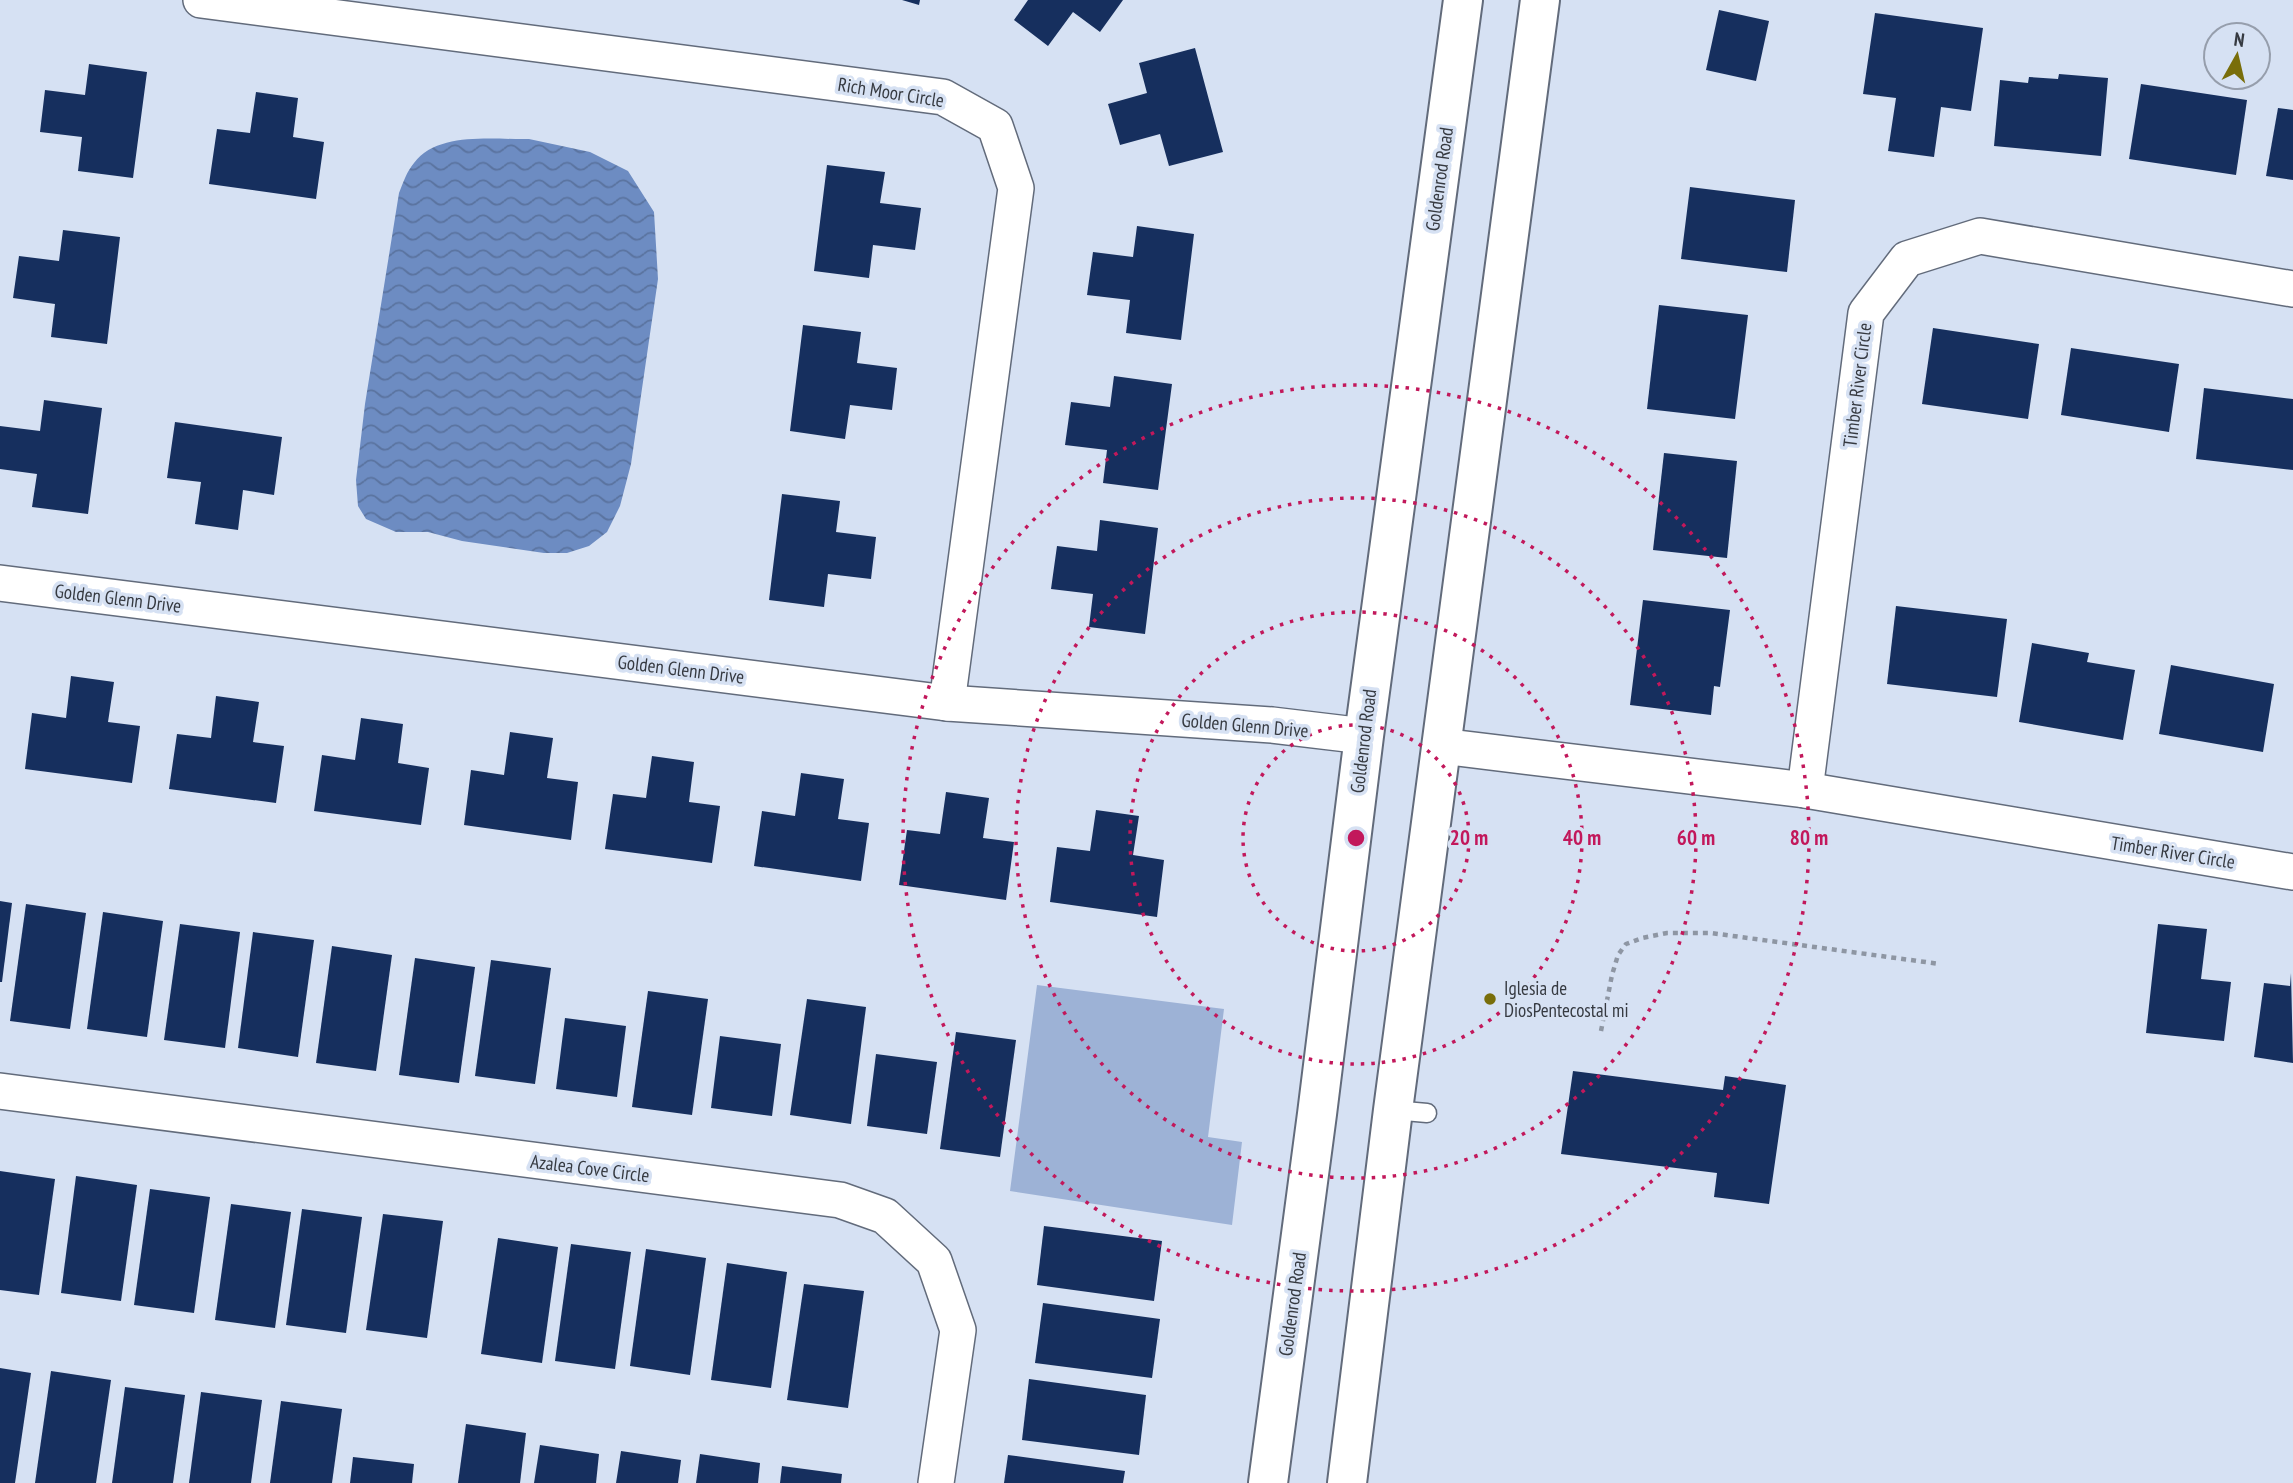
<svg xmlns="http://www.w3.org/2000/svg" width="2293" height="1483" viewBox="0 0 2293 1483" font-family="'PT Sans Narrow',sans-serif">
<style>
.green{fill:#9db2d6}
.water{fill:url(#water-waves)}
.building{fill:#162f5e}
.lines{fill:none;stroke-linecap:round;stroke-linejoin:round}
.lane-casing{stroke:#626b7b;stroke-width:21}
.street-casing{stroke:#626b7b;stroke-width:38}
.secondary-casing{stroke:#626b7b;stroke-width:42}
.path{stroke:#8e96a3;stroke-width:4.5;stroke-dasharray:5 5;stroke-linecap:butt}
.lane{stroke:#fff;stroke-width:18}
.street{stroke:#fff;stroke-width:35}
.secondary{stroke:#fff;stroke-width:38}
.ring{fill:none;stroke:#c2185b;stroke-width:3.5;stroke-dasharray:3.5 7}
.poi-dot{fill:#796e0a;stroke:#d6e1f3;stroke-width:2.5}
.labels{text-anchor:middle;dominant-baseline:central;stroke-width:7;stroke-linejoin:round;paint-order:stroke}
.street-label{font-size:19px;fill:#363a41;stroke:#d6e1f3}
.poi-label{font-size:19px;fill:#363a41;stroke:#d6e1f3;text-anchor:start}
.centre{fill:#c2185b;stroke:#d6e1f3;stroke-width:3.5}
.ring-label{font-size:21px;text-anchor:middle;font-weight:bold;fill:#c2185b;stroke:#d6e1f3;stroke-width:7;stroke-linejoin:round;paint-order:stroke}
</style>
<defs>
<pattern id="water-waves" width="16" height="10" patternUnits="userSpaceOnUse" patternTransform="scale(1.75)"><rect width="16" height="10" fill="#6d8cc2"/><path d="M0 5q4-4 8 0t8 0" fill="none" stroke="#5a739f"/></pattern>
</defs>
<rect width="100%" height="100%" fill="#d6e1f3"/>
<!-- green -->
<path class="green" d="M1037,985L1224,1009L1208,1137L1242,1142L1232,1225L1010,1191Z"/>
<!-- water -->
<path class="water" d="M529,139L590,152L628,171L654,212L658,279L631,464L620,506L607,532L589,546L567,553H544L462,541L428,532H396L366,519L358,506L356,480L365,404L399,193C403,183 407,171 414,163C438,131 494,140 529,139Z"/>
<!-- building -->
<g class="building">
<path d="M902,0H920L919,5Z"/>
<path d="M1028,0H1123L1100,32L1073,12L1048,46L1014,20Z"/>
<path d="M1719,10L1769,21L1756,81L1706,70Z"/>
<path d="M1875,13L1983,28L1971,111L1941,107L1934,157L1888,151L1896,98L1863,94Z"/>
<path d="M1195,48L1223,152L1169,166L1160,134L1120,145L1108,104L1147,93L1139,63Z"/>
<path d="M89,64L147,72L133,178L78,171L82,137L40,132L45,90L85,95Z"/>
<path d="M2059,74L2108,78L2101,156L1994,146L2000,80L2028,83L2029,77L2058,79Z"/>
<path d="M2141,84L2247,100L2236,175L2129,159Z"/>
<path d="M256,92L298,98L293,137L324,142L316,199L209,184L217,129L250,133Z"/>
<path d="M2278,108L2293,110V180L2266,176Z"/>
<path d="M827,165L885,172L880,203L921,208L915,250L873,245L869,278L814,271Z"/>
<path d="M1690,187L1795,200L1787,272L1681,259Z"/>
<path d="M1137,226L1194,234L1181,340L1126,333L1130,300L1087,295L1093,252L1133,257Z"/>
<path d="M63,230L120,237L107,344L51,337L55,304L13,298L19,256L59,261Z"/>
<path d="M1659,305L1748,315L1735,419L1647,409Z"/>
<path d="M803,325L861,332L857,363L897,368L892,410L850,405L845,439L790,431Z"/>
<path d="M1933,328L2039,344L2028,419L1922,404Z"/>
<path d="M2071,348L2179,364L2169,432L2061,415Z"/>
<path d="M1114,376L1172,384L1158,490L1103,483L1107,450L1065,445L1071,402L1110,407Z"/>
<path d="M2204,388L2293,399V470L2196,459Z"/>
<path d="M44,400L102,408L88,514L32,507L37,474L0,469V426L40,431Z"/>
<path d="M175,422L282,437L274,495L243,490L238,530L195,524L201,482L167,478Z"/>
<path d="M1664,453L1737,461L1727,558L1653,550Z"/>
<path d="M782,494L840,501L836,532L876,537L871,579L828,574L824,607L769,600Z"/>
<path d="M1100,520L1158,528L1145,634L1089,627L1093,594L1051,589L1057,546L1097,551Z"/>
<path d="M1643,600L1730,610L1720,687L1714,686L1711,715L1630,705Z"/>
<path d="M1896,606L2007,619L1997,697L1887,684Z"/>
<path d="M2032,643L2089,653L2087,662L2135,670L2123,740L2019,722Z"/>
<path d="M2171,665L2274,684L2263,752L2159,734Z"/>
<path d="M71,676L114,682L108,722L140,726L132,783L25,769L32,713L66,718Z"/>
<path d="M216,696L259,702L253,742L284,746L276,803L169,789L177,734L211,738Z"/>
<path d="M361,718L403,724L398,763L429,768L421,825L314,811L322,755L355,760Z"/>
<path d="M510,732L553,738L547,778L578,782L571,840L464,825L471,770L504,775Z"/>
<path d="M652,756L694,762L689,802L720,806L712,863L605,849L613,794L646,798Z"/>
<path d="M801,773L844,779L838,819L869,823L861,881L754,866L762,811L795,816Z"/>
<path d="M946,792L989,798L983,838L1014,842L1006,900L899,885L907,830L940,834Z"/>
<path d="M1096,810L1139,816L1133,855L1164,860L1157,917L1050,902L1057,847L1090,851Z"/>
<path d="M0,901L12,903L2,982H0Z"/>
<path d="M26,904L86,913L70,1029L10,1021Z"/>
<path d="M103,912L163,921L147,1037L87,1029Z"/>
<path d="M180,924L240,932L225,1048L164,1040Z"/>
<path d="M2158,924L2207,929L2201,979L2231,982L2224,1041L2146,1033Z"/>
<path d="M253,932L314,940L298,1057L238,1048Z"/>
<path d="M332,946L392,955L376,1071L316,1063Z"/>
<path d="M415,958L475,967L459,1083L399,1075Z"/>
<path d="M491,960L551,968L535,1084L475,1076Z"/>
<path d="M2291,973L2293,1063L2254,1057L2264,983L2290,986Z"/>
<path d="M648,991L708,999L692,1115L632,1107Z"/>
<path d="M807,999L866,1007L851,1124L790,1115Z"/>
<path d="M565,1018L626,1026L617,1097L556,1089Z"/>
<path d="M956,1032L1016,1040L1000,1157L940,1149Z"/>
<path d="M720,1036L781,1044L772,1116L711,1108Z"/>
<path d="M876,1054L937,1062L927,1134L867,1126Z"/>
<path d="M1573,1071L1723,1090L1725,1076L1786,1085L1769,1204L1714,1197L1717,1173L1561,1154Z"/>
<path d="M0,1171L55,1179L39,1295L0,1290Z"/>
<path d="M76,1176L137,1185L121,1301L61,1293Z"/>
<path d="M150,1189L210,1197L194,1313L134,1305Z"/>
<path d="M231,1204L291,1212L275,1328L215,1320Z"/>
<path d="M302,1209L362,1217L346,1333L286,1325Z"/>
<path d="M383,1214L443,1221L427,1338L366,1330Z"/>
<path d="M1044,1226L1162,1241L1154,1301L1037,1285Z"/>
<path d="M498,1238L558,1247L542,1363L481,1354Z"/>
<path d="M571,1244L631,1252L615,1369L555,1361Z"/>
<path d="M646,1249L706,1258L690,1375L630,1366Z"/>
<path d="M727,1263L787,1272L771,1388L711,1380Z"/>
<path d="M804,1284L864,1291L848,1408L787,1400Z"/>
<path d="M1043,1303L1160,1319L1152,1378L1035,1363Z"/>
<path d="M0,1368L31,1373L15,1483H0Z"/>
<path d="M51,1371L111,1380L96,1483H35Z"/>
<path d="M1029,1379L1146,1395L1139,1455L1022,1440Z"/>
<path d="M125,1387L185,1395L173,1483H112Z"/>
<path d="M201,1392L262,1400L251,1483H189Z"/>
<path d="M281,1401L342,1409L332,1483H270Z"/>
<path d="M466,1424L526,1433L520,1483H458Z"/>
<path d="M540,1445L599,1454L596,1483H534Z"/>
<path d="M621,1451L681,1460L678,1483H616Z"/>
<path d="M700,1454L760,1463L758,1483H696Z"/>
<path d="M1008,1455L1125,1471L1123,1483H1004Z"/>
<path d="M353,1457L414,1464L412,1483H350Z"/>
<path d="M782,1466L842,1474L841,1483H780Z"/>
</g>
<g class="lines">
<defs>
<path id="lane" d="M1393,1110L1427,1113"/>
<g id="street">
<path d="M201,0L943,97L995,126L1016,188L947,703"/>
<path d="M0,583L947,703L1272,725L1364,736"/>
<path d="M1441,746L1805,790L2293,872"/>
<path d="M1805,790L1866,313L1907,259L1980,236L2293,289"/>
<path d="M0,1091L840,1200L885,1216L934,1261L958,1330L936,1483"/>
</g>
<g id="secondary">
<path d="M1268,1483L1317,1114L1364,736L1463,0"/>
<path d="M1347,1483L1393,1110L1540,0"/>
</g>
</defs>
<!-- lane casing -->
<use href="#lane" class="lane-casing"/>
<!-- street casing -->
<use href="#street" class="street-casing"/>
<!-- secondary casing -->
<use href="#secondary" class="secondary-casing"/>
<!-- path -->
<path class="path" d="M1601,1031L1612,975L1618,955L1626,944L1642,938L1667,933H1711L1940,964"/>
<!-- lane -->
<use href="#lane" class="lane"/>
<!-- street -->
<use href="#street" class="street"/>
<!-- secondary -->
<use href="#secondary" class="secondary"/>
</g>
<!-- distance rings -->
<g class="ring">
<circle cx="1356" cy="838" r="113"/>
<circle cx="1356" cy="838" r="226"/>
<circle cx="1356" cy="838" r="340"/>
<circle cx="1356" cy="838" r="453"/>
</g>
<!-- markers -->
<circle class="poi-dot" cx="1490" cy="999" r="7"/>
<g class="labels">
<!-- street labels -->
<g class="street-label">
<text transform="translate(891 92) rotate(9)">Rich Moor Circle</text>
<text transform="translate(1439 179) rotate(-82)">Goldenrod Road</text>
<text transform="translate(1857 385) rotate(-83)">Timber River Circle</text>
<text transform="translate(118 598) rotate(7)">Golden Glenn Drive</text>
<text transform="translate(681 669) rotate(7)">Golden Glenn Drive</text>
<text transform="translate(1245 725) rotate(5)">Golden Glenn Drive</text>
<text transform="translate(1363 741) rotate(-83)">Goldenrod Road</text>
<text transform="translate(2173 852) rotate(9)">Timber River Circle</text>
<text transform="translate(590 1168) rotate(7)">Azalea Cove Circle</text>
<text transform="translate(1292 1304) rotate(-82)">Goldenrod Road</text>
</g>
<!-- poi labels -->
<g class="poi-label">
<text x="1504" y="988">Iglesia de<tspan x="1504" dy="22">DiosPentecostal mi</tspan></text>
</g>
</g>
<circle cx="1356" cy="838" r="10" class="centre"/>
<g class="ring-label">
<text x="1469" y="845">20 m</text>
<text x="1582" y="845">40 m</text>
<text x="1696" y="845">60 m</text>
<text x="1809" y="845">80 m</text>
</g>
<!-- north arrow -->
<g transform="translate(2237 56) rotate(8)"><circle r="33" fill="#d6e1f3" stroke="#969eac" stroke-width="2"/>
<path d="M0-5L12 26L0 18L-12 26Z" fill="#796e0a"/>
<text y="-10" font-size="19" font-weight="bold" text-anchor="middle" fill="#363a41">N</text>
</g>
</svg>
